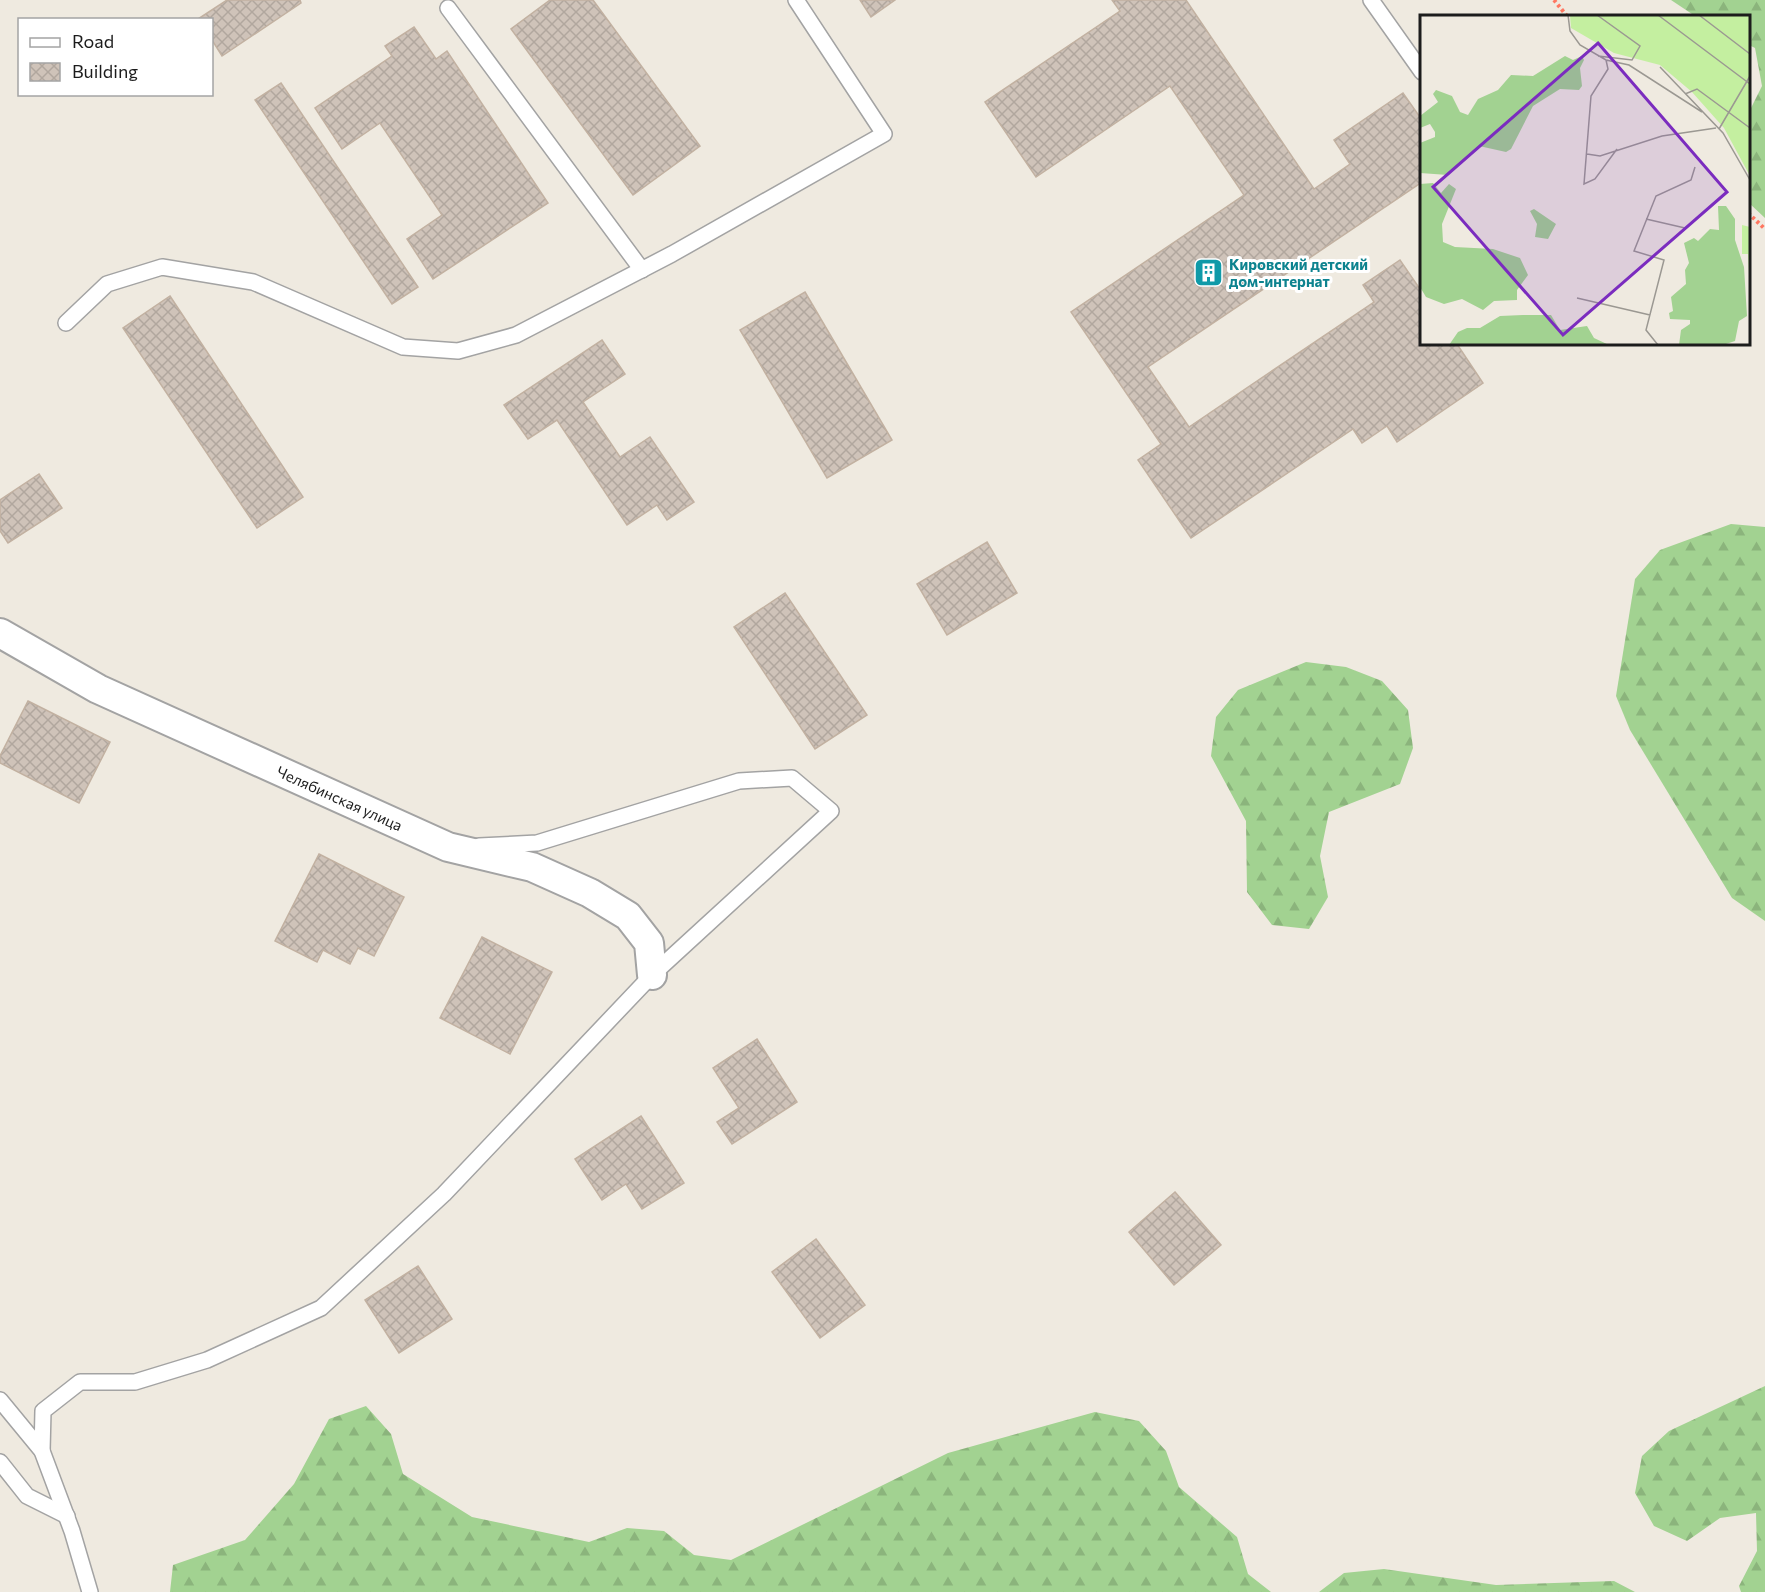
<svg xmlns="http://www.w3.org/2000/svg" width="1765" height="1592" viewBox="0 0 1765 1592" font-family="Commissioner,sans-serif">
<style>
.forest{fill:url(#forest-firs)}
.building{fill:url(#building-cross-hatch);stroke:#c2b1a1;stroke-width:1.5}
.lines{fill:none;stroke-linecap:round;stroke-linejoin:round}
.lane-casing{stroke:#a3a3a3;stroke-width:18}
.street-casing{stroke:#a3a3a3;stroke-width:32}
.path{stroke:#ff7761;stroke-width:4;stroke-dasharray:3 3;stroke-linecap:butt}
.lane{stroke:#fff;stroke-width:15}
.street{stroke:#fff;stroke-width:28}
.labels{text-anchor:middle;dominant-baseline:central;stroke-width:6;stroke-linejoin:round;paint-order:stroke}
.culture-label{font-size:15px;font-weight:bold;fill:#0d838f;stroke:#fff;text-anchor:start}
.street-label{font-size:15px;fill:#1c1c1c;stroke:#fff}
.inset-road{fill:none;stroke:#9b9892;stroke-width:1.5}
.view{fill:#7b2cbf;fill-opacity:0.15;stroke:#7b2cbf;stroke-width:3}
.inset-edge{fill:none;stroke:#1c1c1c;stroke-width:3}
</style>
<defs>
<pattern id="forest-firs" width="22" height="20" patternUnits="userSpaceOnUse" patternTransform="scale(1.5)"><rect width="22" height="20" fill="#a2d291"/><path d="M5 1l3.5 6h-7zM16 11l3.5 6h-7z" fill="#8bb47c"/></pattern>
<pattern id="building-cross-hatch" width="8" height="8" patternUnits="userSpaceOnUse" patternTransform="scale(1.5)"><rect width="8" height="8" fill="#cfc3b9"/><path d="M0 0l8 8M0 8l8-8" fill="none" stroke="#b1a79e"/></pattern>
</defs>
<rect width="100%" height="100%" fill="#efeae0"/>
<!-- forest -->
<g class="forest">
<path d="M1671,0H1765V218L1749,203V112L1762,86L1755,48L1749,45L1748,16H1695Z"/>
<path d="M1731,524L1765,527V921L1732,898L1630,730L1616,696L1635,579L1660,550Z"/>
<path d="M1306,662L1346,667L1382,681L1408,710L1413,748L1400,784L1329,812L1320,856L1328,897L1309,929L1272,925L1247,892L1246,821L1211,756L1216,717L1238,690Z"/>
<path d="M1765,1386V1592H1741L1739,1586L1757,1551L1756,1513L1720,1518L1687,1541L1654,1526L1635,1493L1642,1456L1669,1431Z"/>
<path d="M366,1406L391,1434L403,1474L472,1517L589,1542L627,1528L664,1531L694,1555L731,1560L948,1453L1095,1412L1139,1421L1166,1451L1179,1487L1237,1537L1248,1574L1271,1592H170L173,1565L245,1540L294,1484L329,1419Z"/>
<path d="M1384,1569L1496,1585L1614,1581L1635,1592H1319L1344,1573Z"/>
</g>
<!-- building -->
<g class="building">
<path d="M227,0H300L301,3L222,56L212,40V20L198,19Z"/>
<path d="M550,0H593L700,146L633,195L511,29Z"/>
<path d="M860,0H895L871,17Z"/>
<path d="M1112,0H1186L1314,189L1350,164L1334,140L1403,93L1422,120V182L1148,367L1189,427L1374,302L1363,285L1400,260L1422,292V344H1457L1483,383L1397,442L1387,426L1362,443L1353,429L1191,538L1138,460L1161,444L1071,312L1244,195L1170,86L1036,177L985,102L1120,11Z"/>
<path d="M414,27L436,59L447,51L548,203L433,279L407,239L442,215L380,123L342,149L315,108L392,56L385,46Z"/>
<path d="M281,83L418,287L392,304L255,100Z"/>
<path d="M805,292L892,440L827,478L740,330Z"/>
<path d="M170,296L303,497L257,528L123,328Z"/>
<path d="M602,340L625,374L583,402L620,457L650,437L694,502L667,520L657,505L627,525L557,420L528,439L504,405Z"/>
<path d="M39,474L62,508L8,543L0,531V500Z"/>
<path d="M987,542L1017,593L947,635L917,584Z"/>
<path d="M785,593L867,715L815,749L734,627Z"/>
<path d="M28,701L110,742L79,803L0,763V756Z"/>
<path d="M319,854L404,897L374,956L358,948L350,964L323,950L317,962L275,941Z"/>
<path d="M482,937L552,972L510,1054L440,1018Z"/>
<path d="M757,1039L797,1102L732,1144L717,1122L739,1108L713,1068Z"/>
<path d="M641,1116L684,1183L642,1209L626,1184L602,1200L575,1159Z"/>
<path d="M1175,1192L1221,1245L1174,1285L1129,1232Z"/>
<path d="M816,1239L865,1305L820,1338L772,1272Z"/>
<path d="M418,1266L452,1319L399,1353L365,1300Z"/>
</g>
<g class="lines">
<defs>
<g id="lane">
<path d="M1371,0L1422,72"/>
<path d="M448,8L642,270"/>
<path d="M66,323L107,284L162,267L253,282L403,347L458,351L516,335L672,254L884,134L796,0"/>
<path d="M0,1400L42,1451L72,1531L90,1592"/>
<path d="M42,1451L43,1411L80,1382H135L207,1360L321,1308L444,1194L652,975L831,811L792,778L739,781L537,843L479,846"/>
<path d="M0,1462L27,1496L67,1516"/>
</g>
<g id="street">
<path id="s1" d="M0,633L98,689L448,847L532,867L590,893L628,916L649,943L652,975"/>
</g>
</defs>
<!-- lane casing -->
<use href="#lane" class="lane-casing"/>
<!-- street casing -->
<use href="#street" class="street-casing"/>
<!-- path -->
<g class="path">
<path d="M1554,0L1567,16"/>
<path d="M1748,213L1765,229"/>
</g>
<!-- lane -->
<use href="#lane" class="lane"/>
<!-- street -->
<use href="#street" class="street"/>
</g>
<!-- icons -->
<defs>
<symbol id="building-square" viewBox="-11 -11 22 22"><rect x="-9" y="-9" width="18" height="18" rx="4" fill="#0f9aa8" stroke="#fff"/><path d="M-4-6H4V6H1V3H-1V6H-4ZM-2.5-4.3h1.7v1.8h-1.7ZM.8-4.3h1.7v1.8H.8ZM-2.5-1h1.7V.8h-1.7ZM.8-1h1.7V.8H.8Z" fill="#fff"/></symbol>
</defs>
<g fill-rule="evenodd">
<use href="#building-square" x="1192" y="256" width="33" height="33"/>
</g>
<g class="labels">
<!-- culture labels -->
<g class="culture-label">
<text x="1229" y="264">Кировский детский<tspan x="1229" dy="17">дом-интернат</tspan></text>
</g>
<!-- street labels -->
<g class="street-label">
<text stroke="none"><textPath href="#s1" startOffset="378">Челябинская улица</textPath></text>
</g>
</g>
<!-- overview -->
<g transform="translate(1420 15)">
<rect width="330" height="330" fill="#efeae0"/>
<path d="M145,41L153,45L162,41L164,45L160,53L162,71L159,75L140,74L113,91L91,134L86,137L59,131L28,160L0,158V128L15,122V117L10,109L0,113V101L18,87L13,79L16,75L32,81L40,97L48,100L58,84L78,75L91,60L113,61ZM13,168L21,178L29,169L36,174L22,209L23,227L35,232L73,234L100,243L108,260L97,275V285L74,286L63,295L42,284L24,289L6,282L0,272V169ZM298,191H306L315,204V225L324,252L327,301L319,306L315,326L303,330H259L261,315L270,309V305L250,304L249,298L253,296L251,282L266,269L265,255L269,248L264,228L274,223L278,226L290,214L299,215ZM114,194L136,209L128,224L115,222L117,209L110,196ZM103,300H131L140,315L167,311L174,323L189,330H29L38,317L47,313H60L80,301Z" fill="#a2d291"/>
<path d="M150,0H330V161L304,113L272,77L240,50L194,38L151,13ZM322,210L330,212V280L328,239H322Z" fill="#c4efa0"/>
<path class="inset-road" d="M148,0L150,16L160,30L186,45L209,50L282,97M177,0L220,31L212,45L178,41M238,0L330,69M279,0L330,39M186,45L188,54L171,81L164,169L175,164L197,134M240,52L303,118L330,165M265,79L277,74L330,113M299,114L330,61M167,139L180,141L242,121L296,113M226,204L265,213M157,283L230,300M238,330L226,315L244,245L214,236L236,181L271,165L275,152"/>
<path class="view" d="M178,28L307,177L143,320L13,172Z"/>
<rect width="330" height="330" class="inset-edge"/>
</g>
<!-- legend -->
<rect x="18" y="18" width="195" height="78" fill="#ffffff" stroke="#a4a4a4" stroke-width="1.5"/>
<rect x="30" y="38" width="30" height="9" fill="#ffffff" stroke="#a4a4a4" stroke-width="1.5"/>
<text x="72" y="48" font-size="18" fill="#1c1c1c">Road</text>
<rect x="30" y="63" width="30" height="18" fill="url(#building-cross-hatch)" stroke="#a4a4a4" stroke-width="1.5"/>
<text x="72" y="78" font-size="18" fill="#1c1c1c">Building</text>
</svg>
